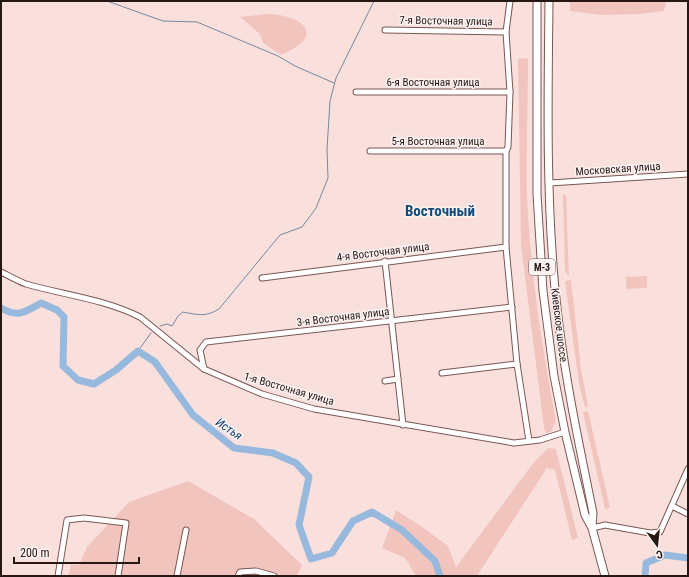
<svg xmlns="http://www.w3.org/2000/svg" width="689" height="577" viewBox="0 0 689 577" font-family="'Roboto Condensed',sans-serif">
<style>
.green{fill:#f2c4be}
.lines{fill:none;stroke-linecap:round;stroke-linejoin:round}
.stream{stroke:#7488a1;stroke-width:1}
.river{stroke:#96b9dd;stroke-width:7}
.minor-casing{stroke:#7a5752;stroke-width:7}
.highway-casing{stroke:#7a5752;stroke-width:9}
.minor{stroke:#fff;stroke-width:5}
.highway{stroke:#fff;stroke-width:7}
.labels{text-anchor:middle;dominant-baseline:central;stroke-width:3;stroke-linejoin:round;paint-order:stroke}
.shield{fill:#fbf2f1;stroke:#665957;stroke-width:1}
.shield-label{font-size:10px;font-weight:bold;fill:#261715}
.street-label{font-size:11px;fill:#261715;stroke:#fbf2f1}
.water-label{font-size:12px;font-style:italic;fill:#0f4572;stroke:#fbf2f1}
.district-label{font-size:15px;font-weight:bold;fill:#114b7c;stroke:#fbf2f1}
</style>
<rect width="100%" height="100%" fill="#fae0dd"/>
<!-- green -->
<g class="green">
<path d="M570,1H669H666L664,11L640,14L601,15L570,11Z"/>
<path d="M267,14C304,15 327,36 281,55L263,43L260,34L240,17Z"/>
<path d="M528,58C528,104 526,150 527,195C530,271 542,346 556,421L551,432L546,433L544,428L521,245L518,59Z"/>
<path d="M563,195H566L569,277L565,271Z"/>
<path d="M647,276V288L626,289V277Z"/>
<path d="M571,280L581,369L588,406L585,407L579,384L565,281Z"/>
<path d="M588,411L610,508L605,509L583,412Z"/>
<path d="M548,448L556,449L578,538L572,540L555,470L547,468L477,576H416L405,558L382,548L396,510L425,529L448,546L456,567L534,462Z"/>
<path d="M188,481L254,519L302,565L297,576H68L71,564L79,565L87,547L129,502Z"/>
</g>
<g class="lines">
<!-- stream -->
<g class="stream">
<path d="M107,1L163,21L197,22L278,56L295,66L334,83"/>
<path d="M160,326L167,324L172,326L178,316L183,312C198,315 206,317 219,309L280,235L302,227L316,208L328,178L327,149L330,101L336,78L374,1"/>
<path d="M138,351L151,333"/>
</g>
<!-- river -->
<g class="river">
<path d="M1,308C18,318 25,312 41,303L57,310L64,317L63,366L78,380L94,384L116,370L138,351L155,362L193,415L234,448L273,453L296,463L309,477L299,525L311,559L332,553L353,521L372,512L402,530L435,561L440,576"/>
<path d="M645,576L646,563L665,555L688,558"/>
</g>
<defs>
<g id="minor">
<path d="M510,1L506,32L510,92L508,147L506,151V247L517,364L529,441"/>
<path d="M385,30L506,32"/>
<path d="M356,92H510"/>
<path d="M370,151H506"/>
<path d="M550,183L688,174"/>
<path d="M385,261L403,425"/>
<path d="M1,272C9,276 18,281 26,284C64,295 104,299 140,317L204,369L262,394L314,409L514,443L540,440L565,432"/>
<path d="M262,278L506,247"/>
<path d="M204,369L200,350L206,342L512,307"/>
<path d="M442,373L517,364"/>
<path d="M385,381L398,379"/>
<path d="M672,506L688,514"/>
<path d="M592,528L605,525L650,533L660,532L688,469"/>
<path d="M58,576L67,520L84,518L126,523L118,576"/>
<path d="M177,576L186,530"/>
<path d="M238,576L240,572L256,571L274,576"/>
</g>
<g id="highway">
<path d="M537,1V194L543,291L554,376L565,432L585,515L592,528L605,576"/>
<path d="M549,1C548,96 546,194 555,289C562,365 578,439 593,513L592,527"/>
</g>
</defs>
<!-- minor casing -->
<use href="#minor" class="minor-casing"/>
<!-- highway casing -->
<use href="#highway" class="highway-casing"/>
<!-- minor -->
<use href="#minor" class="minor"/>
<!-- highway -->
<use href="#highway" class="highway"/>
</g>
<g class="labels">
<!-- shield labels -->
<rect class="shield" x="529" y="259" width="26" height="16" rx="3"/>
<g class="shield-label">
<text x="542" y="267">М-3</text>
</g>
<!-- street labels -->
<g class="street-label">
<text transform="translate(446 21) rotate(1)">7-я Восточная улица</text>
<text x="433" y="82">6-я Восточная улица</text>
<text x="438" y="141">5-я Восточная улица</text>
<text transform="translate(618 169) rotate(-4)">Московская улица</text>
<text transform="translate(383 252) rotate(-7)">4-я Восточная улица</text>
<text transform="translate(343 317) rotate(-7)">3-я Восточная улица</text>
<text transform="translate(559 325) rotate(83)">Киевское шоссе</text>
<text transform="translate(289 389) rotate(16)">1-я Восточная улица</text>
</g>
<!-- water labels -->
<g class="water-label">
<text transform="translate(229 429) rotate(34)">Истья</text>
</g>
<!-- district labels -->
<g class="district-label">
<text x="440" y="211">Восточный</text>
</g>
</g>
<!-- border -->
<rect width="689" height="577" fill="none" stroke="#261715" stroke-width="4"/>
<!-- north arrow -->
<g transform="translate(657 545) rotate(165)" stroke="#fbf2f1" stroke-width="3" paint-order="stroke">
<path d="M0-3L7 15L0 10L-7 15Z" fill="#261715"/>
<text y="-6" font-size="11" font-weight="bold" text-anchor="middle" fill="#261715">С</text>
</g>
<!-- scale -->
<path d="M14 557v6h125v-6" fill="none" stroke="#261715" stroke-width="2"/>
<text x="20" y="557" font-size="12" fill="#261715" stroke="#fbf2f1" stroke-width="3" paint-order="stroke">200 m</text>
</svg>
